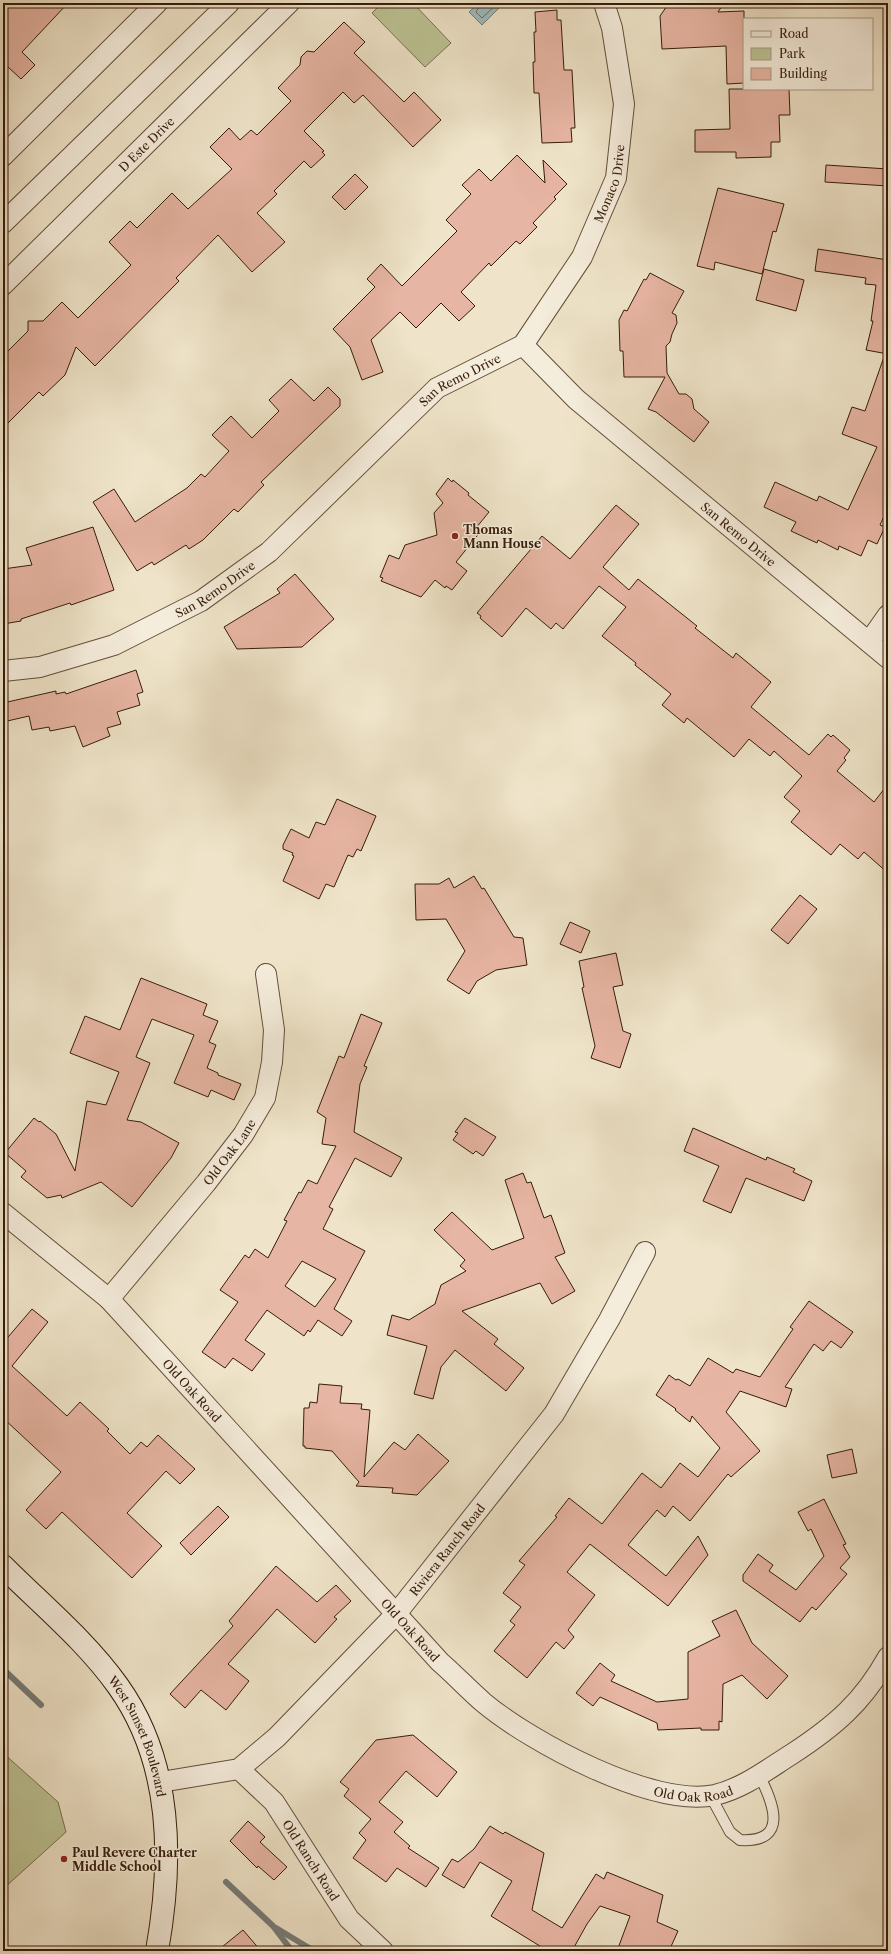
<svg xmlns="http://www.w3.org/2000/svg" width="891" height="1954" viewBox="0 0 891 1954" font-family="'Libre Caslon Text',serif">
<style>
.green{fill:#bdc394;stroke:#7a704f}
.water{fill:#9fbcc1;stroke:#757c78}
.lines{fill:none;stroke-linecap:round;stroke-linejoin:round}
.shore{stroke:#6a6c66;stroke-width:1}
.stream{stroke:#757c78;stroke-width:6}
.building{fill:#e7b5a3;stroke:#361c0a;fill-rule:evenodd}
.lane-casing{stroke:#644e3a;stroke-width:12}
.street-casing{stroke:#644e3a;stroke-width:22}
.secondary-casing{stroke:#361c0a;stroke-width:24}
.lane{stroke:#f5eddc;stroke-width:10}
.street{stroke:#f5eddc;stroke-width:20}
.secondary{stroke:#f5eddc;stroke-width:22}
.poi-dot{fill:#8f2418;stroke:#f5eddc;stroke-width:1.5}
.labels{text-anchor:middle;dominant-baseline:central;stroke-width:3;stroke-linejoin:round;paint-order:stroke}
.street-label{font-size:12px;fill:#361c0a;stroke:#f5eddc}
.poi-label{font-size:12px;font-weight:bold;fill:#361c0a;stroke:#f5eddc;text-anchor:start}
</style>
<rect width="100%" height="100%" fill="#efe4c9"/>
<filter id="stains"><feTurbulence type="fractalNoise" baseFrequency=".005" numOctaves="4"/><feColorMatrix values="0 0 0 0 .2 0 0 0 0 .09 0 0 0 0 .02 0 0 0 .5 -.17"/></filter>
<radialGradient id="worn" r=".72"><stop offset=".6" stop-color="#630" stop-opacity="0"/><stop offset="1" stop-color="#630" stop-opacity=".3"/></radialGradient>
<!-- green -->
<g class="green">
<path d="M382,3H413L451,43L425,67L372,13Z"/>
<path d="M3,1753L58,1802L66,1832L3,1889Z"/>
</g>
<!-- water -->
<path class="water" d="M479,3H504L482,25L469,12Z"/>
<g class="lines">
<!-- shore -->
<path class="shore" d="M481,3L476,12L482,18L498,3"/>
<!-- stream -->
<g class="stream">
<path d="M3,1669L41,1705"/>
<path d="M226,1882L273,1926L292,1951"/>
<path d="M276,1928L314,1951"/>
</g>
</g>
<!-- building -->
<g class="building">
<path d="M3,3H68L22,52L35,65L21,79L8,67L3,71Z"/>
<path d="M669,3H724L718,12L744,11V83L727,84L726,46L662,49L660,16Z"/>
<path d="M557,10V20H561L564,70H572L575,128H571L572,142L542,143L539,93H534L533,62H535L534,32H536L535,12Z"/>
<path d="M344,22L365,42L354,53L404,102L414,92L441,120L413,147L363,95L354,103L343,92L304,131L324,151L322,152L325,155L311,168L304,161L274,191L277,194L257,213L285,242L252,272L218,235L176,278L179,281L95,366L76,347L65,375L43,396L39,392L3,428V356L28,331V321H43L62,302L78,318L131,265L109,242L130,221L137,228L172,193L188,209L232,169L210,147L229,128L240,140L251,130L257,135L291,101L278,88L300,65L301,57L307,51L314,52Z"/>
<path d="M729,89H789L790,115H779L780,142H771V157L736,158V152H695V130L730,129Z"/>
<path d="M517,155L545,183L543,160L567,184L554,197L556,199L533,223L537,227L520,244L516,241L491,266L489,263L461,292L475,306L459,321L441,303L416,328L400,312L371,340L383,372L362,380L350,347L333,329L375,287L367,279L381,264L402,286L457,231L446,220L471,194L462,185L479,169L491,181Z"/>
<path d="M826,165L888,169V186L825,182Z"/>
<path d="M355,174L368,187L345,210L332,197Z"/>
<path d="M718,188L784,204L776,232L773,231L762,274L715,262L714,270L697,266Z"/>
<path d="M818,249L888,260V354L866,350L873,321H871L876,285L865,284L866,278L815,271Z"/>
<path d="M764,269L804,280L796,311L756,300Z"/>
<path d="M650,273L684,291L672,313L676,315L677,323L672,334L670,342L666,346L667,373L679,394H686L692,399L694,409L709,422L694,442L656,412L648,409L665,377H624L623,351H620L619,320L624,310L627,311L644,279L646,280Z"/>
<path d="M885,354H888V508L880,525L885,527L877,544L868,540L861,556L839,546L838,550L818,540L817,543L791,531L796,522L764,507L775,482L817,501L819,496L848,510L877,447L842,434L852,407L865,411Z"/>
<path d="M291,379L314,401L328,387L340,399V406L261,482L264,485L238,512L234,509L203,540L189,549L186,545L154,565L152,562L137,571L93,502L114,489L135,522L187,488L201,474L205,477L229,451L212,435L231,416L252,438L279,411L269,400Z"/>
<path d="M448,478L452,482L453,480L469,493L468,495L489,512L476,528L481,531L456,562L467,571L452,590L446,586L445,588L435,580L421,597L381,581L383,578L380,577L389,555L399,559L405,545L437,535L434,513L443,503L436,494Z"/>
<path d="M616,505L639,524L603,567L629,590L638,579L697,626L695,628L733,658L736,653L771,682L751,707L809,755L828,734L831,737L833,735L850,750L844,758L846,760L837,771L874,802L888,784V873L864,852L858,859L840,844L831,855L791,822L800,811L784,797L802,776L774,751L770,756L749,739L734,757L687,718L684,723L662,705L671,694L635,665L636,663L602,636L626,607L599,586L563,629L556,623L551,629L526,608L502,637L480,618L481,616L477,613L542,536L570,559Z"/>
<path d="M93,527L114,590L71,605L70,603L21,619V621L3,624V569L32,565L26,548Z"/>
<path d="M295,574L334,619L302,647L237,649L224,627L280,593L277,589Z"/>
<path d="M136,670L143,692L137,694L140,705L117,712L121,724L107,728L110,736L83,747L75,726L50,731L49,727L32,730L29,716L3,722V703L56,691V694L65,692L66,694Z"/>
<path d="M337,799L376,816L361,851L357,849L353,857L348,855L334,887L326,884L319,899L283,881L294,856L292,855L293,853L283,849V845L291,829L309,838L316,822L325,825Z"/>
<path d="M474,876L482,889L484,888L514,937L523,938L527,965L496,970L477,981L469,994L447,980L465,951L446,919L416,920L415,884H439L449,878L454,888Z"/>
<path d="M800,895L817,909L788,944L771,930Z"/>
<path d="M570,922L590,931L581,953L560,944Z"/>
<path d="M616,953L623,985L613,987L623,1031L631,1034L620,1068L591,1058L595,1046L582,988L584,987L579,961Z"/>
<path d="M141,978L207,1004L203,1015L218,1021L209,1042L216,1045L207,1068L218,1073V1075L241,1084L234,1100L211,1090L208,1097L174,1083L194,1035L152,1019L136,1057L150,1063L127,1120L141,1122L179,1143L171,1158L132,1207L101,1182L62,1198L61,1195L47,1198L21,1177L26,1171L5,1153L34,1118L39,1122L40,1121L56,1134L75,1171L87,1101L106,1105L119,1072L70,1053L85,1016L120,1030Z"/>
<path d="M361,1014L382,1023L364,1066L367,1067L360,1084L354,1132L402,1158L391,1177L355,1158L329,1207L333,1209L323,1229L365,1251L334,1309L352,1321L342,1336L318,1320L310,1332L308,1330L304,1336L267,1310L245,1340L265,1354L252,1371L233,1358L225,1368L202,1352L238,1302L220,1290L245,1255L249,1258L255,1249L268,1258L287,1221L284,1220L299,1192L301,1193L308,1180L317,1184L336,1146L322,1144L326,1118L317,1112L339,1056L344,1058ZM302,1261L336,1279L315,1307L285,1286Z"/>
<path d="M465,1118L496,1137L483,1156L476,1151L473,1154L453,1140L458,1133L455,1132Z"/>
<path d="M693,1128L766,1160L767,1157L795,1169L793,1172L812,1181L804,1201L746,1178L731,1213L703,1201L719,1166L684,1151Z"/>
<path d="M523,1173L527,1183L531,1182L544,1218L551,1215L565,1253L555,1257L575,1291L552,1304L540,1283L462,1311L498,1339L494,1344L524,1368L506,1391L455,1350L441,1367L433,1399L414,1394L427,1346L387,1335L392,1315L409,1320L435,1304L441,1285L466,1271L460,1266L465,1260L434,1230L452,1212L492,1250L524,1238L505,1180Z"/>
<path d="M809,1301L853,1332L841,1348L831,1341L823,1351L814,1344L785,1387L792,1389L786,1407L740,1391L726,1412L760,1451L731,1477L728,1474L690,1521L673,1506L665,1517L657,1510L628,1545L666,1576L698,1536L708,1555L668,1606L590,1544L567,1572L595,1595L568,1630L574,1637L564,1649L556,1642L527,1678L494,1651L515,1625L510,1621L521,1607L503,1593L525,1565L519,1561L557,1517L555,1516L569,1498L602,1524L642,1473L661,1488L680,1463L698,1477L720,1448L692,1416L690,1422L675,1410L676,1409L656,1395L669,1375L676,1380L678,1379L690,1386L708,1358L733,1373L736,1369L760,1377L793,1329L790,1327Z"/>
<path d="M32,1309L48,1322L12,1366L67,1416L80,1402L109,1429L107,1431L130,1454L141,1442L147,1447L158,1435L195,1469L180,1484L166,1471L127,1513L162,1546L132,1578L62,1512L46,1529L26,1510L61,1472L3,1418V1343Z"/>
<path d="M319,1384L342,1386L340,1403L362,1404L361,1409L370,1410L364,1477L394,1442L405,1450L418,1434L449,1461L417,1495L392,1493L393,1488L356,1486L359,1482L332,1451L305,1448V1446H303L304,1408H309L310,1402L317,1403Z"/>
<path d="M852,1449L857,1473L832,1478L827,1455Z"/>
<path d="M824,1499L846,1544L843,1545L850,1557L840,1568L847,1574L816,1610L812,1607L800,1622L743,1581V1575L758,1554L773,1565L769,1571L796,1590L824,1556L811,1529L808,1531L798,1512Z"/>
<path d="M218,1506L229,1517L191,1555L180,1543Z"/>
<path d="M276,1566L317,1602L336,1585L351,1601L334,1617L337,1619L315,1643L277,1609L228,1664L249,1681L226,1710L201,1690L185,1708L170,1694L233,1626L229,1621Z"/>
<path d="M736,1610L752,1643L788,1676L767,1699L742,1675L723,1684L722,1722L719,1721V1730H701V1728L658,1730L657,1723L600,1697L593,1706L576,1693L600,1663L615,1675L611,1681L657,1702L688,1699V1652L720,1636L712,1621Z"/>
<path d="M413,1735L457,1772L437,1797L406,1771L379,1802L403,1822L394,1832L410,1846L408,1848L439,1868L426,1887L397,1868L386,1882L353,1858L366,1840L359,1833L371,1819L344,1796L349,1789L340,1782L376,1740Z"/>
<path d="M248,1821L265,1837L260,1842L287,1867L274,1880L258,1866L257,1868L230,1841Z"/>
<path d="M490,1826L503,1834L505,1832L544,1853L532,1910L562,1928L596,1874L604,1879L607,1872L663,1895L657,1922L678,1931L669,1951H617L630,1916L600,1906L587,1924L572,1951H548L491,1916L512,1881L480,1862L464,1888L442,1875L452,1859L458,1862L474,1849Z"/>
<path d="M243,1930L261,1951H217Z"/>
</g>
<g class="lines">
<defs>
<path id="lane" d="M710,1795L730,1832L740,1840C790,1843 773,1802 759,1775"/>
<g id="street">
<path d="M3,156L157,3"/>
<path d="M3,223L229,3"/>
<path id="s1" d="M3,285L289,3"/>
<path id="s2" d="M523,345L576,399L888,658"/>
<path id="s3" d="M523,345L582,257L616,178L624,104L612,28L604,3"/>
<path d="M869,642L888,615"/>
<path id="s4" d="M3,671L40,667L114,645L201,601L269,552L437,388L523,345"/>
<path id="s5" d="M3,1213L109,1299L440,1662C455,1675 469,1690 484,1703C531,1742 653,1808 715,1795C744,1788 768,1769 792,1754C835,1726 863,1702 888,1657"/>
<path id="s6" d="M109,1299L206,1183L243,1135L265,1098L272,1062L274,1030L266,974"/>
<path id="s7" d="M239,1769L274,1802L349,1919L383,1951"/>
<path id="s8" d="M161,1782L239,1769L277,1737L396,1614L554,1414L609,1320L645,1252"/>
</g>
<g id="secondary">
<path id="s9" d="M3,1566C42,1605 86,1641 118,1686C173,1763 173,1861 157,1951"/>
</g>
</defs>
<!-- lane casing -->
<use href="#lane" class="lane-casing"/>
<!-- street casing -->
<use href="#street" class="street-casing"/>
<!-- secondary casing -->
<use href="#secondary" class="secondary-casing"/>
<!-- lane -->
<use href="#lane" class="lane"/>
<!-- street -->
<use href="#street" class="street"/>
<!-- secondary -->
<use href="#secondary" class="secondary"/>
</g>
<!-- markers -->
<g class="poi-dot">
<circle cx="455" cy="536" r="4"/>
<circle cx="64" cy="1859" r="4"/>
</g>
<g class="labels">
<!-- street labels -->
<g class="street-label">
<text stroke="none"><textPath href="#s1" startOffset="201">D Este Drive</textPath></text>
<text stroke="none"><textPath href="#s3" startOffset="185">Monaco Drive</textPath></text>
<text stroke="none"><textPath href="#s4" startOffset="554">San Remo Drive</textPath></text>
<text stroke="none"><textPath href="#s2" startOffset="287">San Remo Drive</textPath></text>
<text stroke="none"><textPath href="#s4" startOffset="230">San Remo Drive</textPath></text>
<text stroke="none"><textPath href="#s6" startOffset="190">Old Oak Lane</textPath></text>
<text stroke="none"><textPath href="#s5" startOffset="260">Old Oak Road</textPath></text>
<text stroke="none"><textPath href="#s8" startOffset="382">Riviera Ranch Road</textPath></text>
<text stroke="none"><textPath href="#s5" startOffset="584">Old Oak Road</textPath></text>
<text stroke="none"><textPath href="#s9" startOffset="221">West Sunset Boulevard</textPath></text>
<text stroke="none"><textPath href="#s5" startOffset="920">Old Oak Road</textPath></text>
<text stroke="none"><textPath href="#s7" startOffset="117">Old Ranch Road</textPath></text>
</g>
<!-- poi labels -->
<g class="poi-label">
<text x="463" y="529">Thomas<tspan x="463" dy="14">Mann House</tspan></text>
<text x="72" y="1852">Paul Revere Charter<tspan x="72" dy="14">Middle School</tspan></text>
</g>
</g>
<!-- margin -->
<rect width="891" height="1954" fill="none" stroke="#efe4c9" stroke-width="16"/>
<rect x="4" y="4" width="883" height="1946" fill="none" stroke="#361c0a" stroke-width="2"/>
<rect x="8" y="8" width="875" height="1938" fill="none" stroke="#361c0a"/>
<!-- legend -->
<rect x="743" y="18" width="130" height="72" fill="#f5eddc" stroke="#a99988"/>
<rect x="751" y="31" width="20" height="6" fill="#f5eddc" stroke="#a99988"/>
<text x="779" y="38" font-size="12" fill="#361c0a">Road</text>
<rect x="751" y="48" width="20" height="12" fill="#bdc394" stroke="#a99988"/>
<text x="779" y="58" font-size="12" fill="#361c0a">Park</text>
<rect x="751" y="68" width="20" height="12" fill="#e7b5a3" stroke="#a99988"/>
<text x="779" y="78" font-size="12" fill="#361c0a">Building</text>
<rect width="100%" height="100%" filter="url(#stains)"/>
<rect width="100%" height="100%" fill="url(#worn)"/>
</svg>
